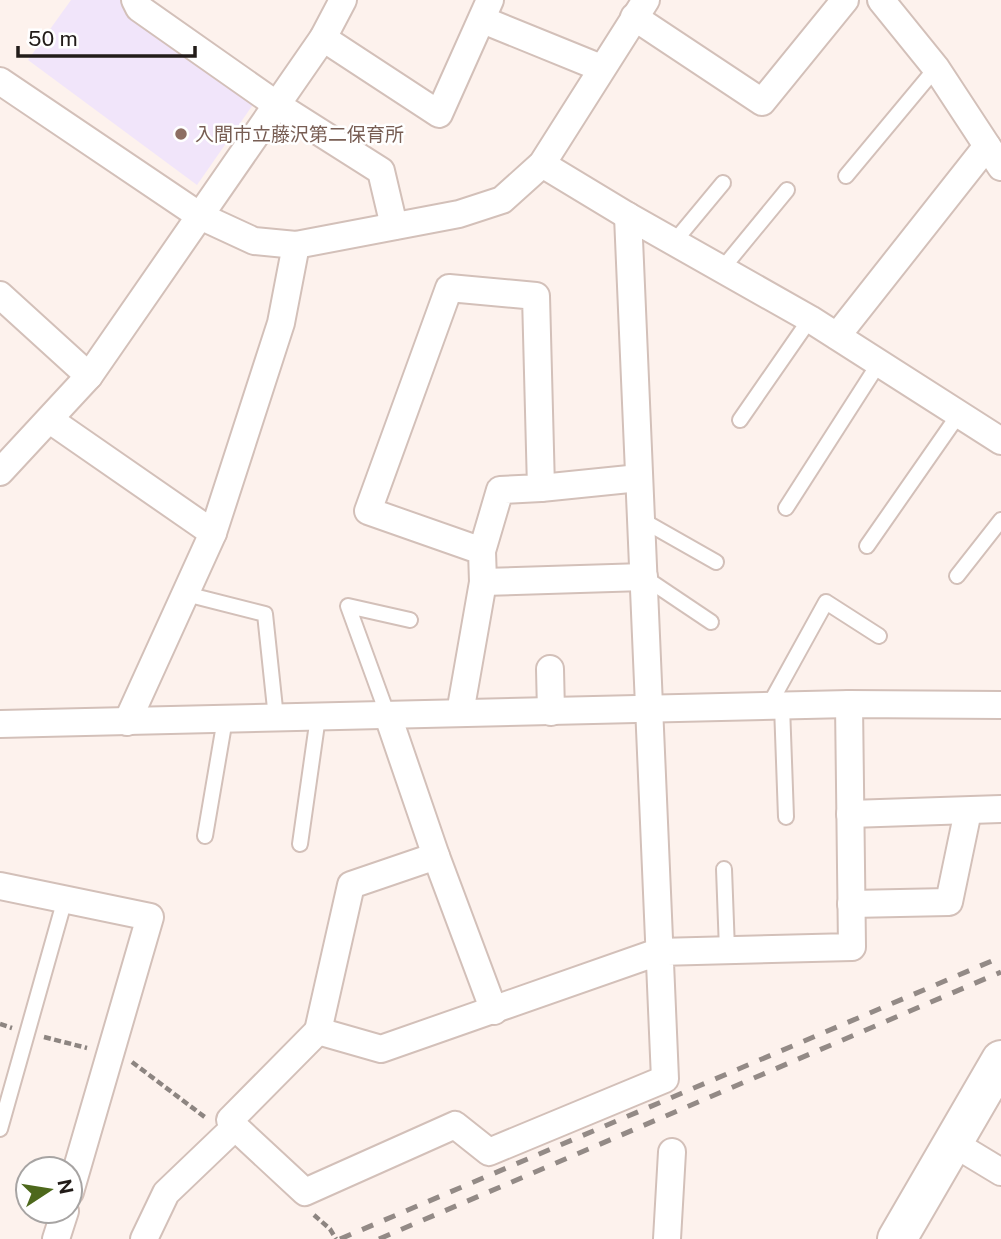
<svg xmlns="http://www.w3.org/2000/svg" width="1001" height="1239" viewBox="0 0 1001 1239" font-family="'Public Sans','Noto Sans JP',sans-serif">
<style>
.education{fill:#f1e5fa}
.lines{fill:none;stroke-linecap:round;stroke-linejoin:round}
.lane-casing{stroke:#d3c0b9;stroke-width:18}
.street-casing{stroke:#d3c0b9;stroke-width:30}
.secondary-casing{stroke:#d3c0b9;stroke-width:42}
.path{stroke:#8d8581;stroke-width:4.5;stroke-dasharray:7 3.5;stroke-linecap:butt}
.lane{stroke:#fff;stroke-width:14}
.street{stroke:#fff;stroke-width:26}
.secondary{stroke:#fff;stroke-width:38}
.rail{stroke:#938a86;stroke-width:5;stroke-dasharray:12 12;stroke-linecap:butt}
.education-dot{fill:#8d6e63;stroke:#fff;stroke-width:2.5}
.labels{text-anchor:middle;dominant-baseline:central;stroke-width:5;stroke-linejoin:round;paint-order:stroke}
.education-label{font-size:19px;fill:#785e54;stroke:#fff;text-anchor:start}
</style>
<rect width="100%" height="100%" fill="#fdf2ed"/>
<!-- education -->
<path class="education" d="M71,0H146L268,83L197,185L28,60Z"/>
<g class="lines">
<defs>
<g id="lane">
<path d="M846,176L936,68"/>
<path d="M674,242L723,183"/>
<path d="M722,269L787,190"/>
<path d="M740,420L810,319"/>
<path d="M786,508L879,363"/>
<path d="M642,520L716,562"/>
<path d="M867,546L959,414"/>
<path d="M957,576L1001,520"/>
<path d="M644,577L711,622"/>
<path d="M186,594L265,614L276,718"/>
<path d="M782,706L786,817"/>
<path d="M768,707L826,602L879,636"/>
<path d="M388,716L348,606L410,620"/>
<path d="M205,836L225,719"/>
<path d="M300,844L318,717"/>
<path d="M724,869L727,950"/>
<path d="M0,1129L65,899"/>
</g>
<g id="street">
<path d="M135,0L139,8L277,105L381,171L394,226"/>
<path d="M881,0L936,68L1001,167"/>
<path d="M634,17L762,102L845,0"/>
<path d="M483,20L601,68"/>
<path d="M323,38L439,114L490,0"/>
<path d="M0,81L200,216L254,241L296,245L459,214L502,200L542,164L646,0"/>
<path d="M542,164L628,216L810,319L1001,441"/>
<path d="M628,216L665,1079L489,1152L455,1125L305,1192L235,1127L230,1120L318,1031L381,1049L658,952L852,947L849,704"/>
<path d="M0,295L89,376"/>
<path d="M837,336L987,146"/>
<path d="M50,420L213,533"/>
<path d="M0,472L89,376L323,38L343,0"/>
<path d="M541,488L639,478"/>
<path d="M483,582L644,577"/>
<path d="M550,669L551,712"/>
<path d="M460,713L483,582L482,551L500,490L541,488L536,296L449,288L368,511L482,551"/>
<path d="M388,716L436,856L494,1011"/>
<path d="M127,722L213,533L281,323L296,245"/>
<path d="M0,724L849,704L1001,705"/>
<path d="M850,814L1001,809"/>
<path d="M0,886L150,917L70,1192"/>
<path d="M851,904L949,902L968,811"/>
<path d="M318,1031L351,885L436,856"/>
<path d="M953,1143L1001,1172"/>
<path d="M56,1239L65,1211"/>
<path d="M144,1239L166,1193L235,1127"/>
<path d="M667,1239L672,1152"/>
</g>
<path id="secondary" d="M897,1239L1001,1060"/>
</defs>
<!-- lane casing -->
<use href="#lane" class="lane-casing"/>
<!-- street casing -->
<use href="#street" class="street-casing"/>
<!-- secondary casing -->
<use href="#secondary" class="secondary-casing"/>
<!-- path -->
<g class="path">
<path d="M0,1024L12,1028"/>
<path d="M44,1037L87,1048"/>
<path d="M132,1062L206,1118"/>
<path d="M314,1215L330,1229L336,1239"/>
</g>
<!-- lane -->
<use href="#lane" class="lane"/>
<!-- street -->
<use href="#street" class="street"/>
<!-- secondary -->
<use href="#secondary" class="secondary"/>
<!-- rail -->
<g class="rail">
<path d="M340,1239L1001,957"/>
<path d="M379,1239L1001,972"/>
</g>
</g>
<!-- markers -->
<circle class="education-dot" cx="181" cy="134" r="7"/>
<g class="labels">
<!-- education labels -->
<g class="education-label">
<text x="195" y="134">入間市立藤沢第二保育所</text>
</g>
</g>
<!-- north arrow -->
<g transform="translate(49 1190) rotate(78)"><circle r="33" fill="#ffffff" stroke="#a7a4a3" stroke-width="2"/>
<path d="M0-5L12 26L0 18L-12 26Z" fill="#4d681b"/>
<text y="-10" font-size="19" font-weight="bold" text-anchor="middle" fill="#221c19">N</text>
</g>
<!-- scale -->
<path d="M18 46v10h177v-10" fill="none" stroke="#221c19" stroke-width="3.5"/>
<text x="28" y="46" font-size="21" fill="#221c19" stroke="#ffffff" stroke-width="5" paint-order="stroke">50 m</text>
</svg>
